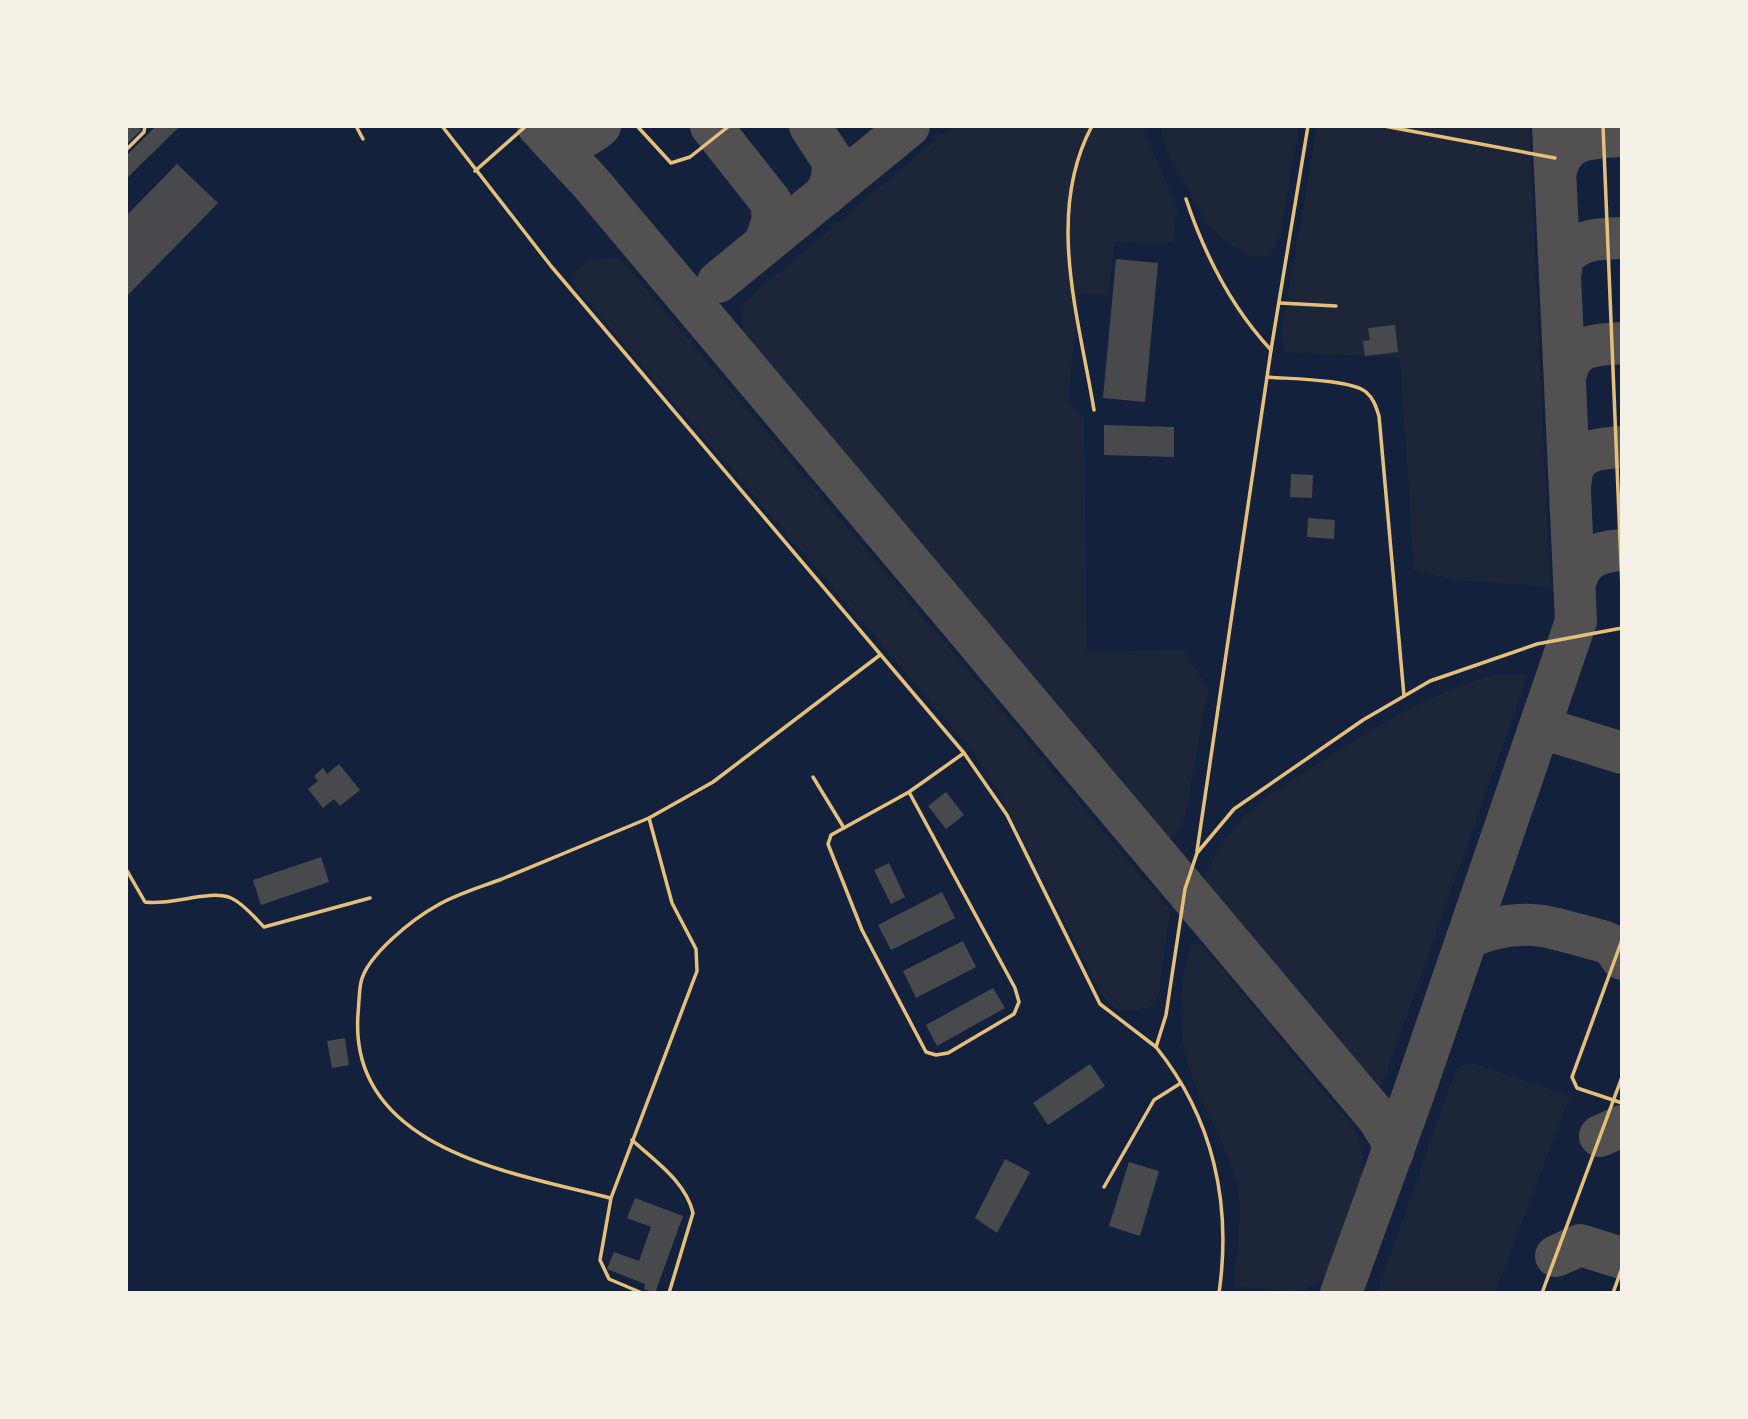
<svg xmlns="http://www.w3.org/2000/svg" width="1748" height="1419" viewBox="0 0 1748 1419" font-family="Commissioner,sans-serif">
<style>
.green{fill:#1d2539}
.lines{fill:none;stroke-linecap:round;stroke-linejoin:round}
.taxiway{stroke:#525050;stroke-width:42}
.building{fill:#48494c}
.service{stroke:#e5c07b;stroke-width:3.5}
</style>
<rect width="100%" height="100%" fill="#14213d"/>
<!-- green -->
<g class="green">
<path d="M952,126H1142L1177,207L1174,238L1166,245L1115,242L1108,295L1079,294L1068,402L1084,418L1087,652L1183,650L1208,688L1185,817L1178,832L1164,841L743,339L741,311L749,298Z"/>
<path d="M1163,126H1299L1281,231L1270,257H1247L1211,229L1170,158L1161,134Z"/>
<path d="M1317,126H1529L1550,587L1455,580L1414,570L1400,358L1285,352L1282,331Z"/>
<path d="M619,257L1170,910L1159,993L1152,1006C1126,1013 1120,1017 1102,995L1000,794L971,749L572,283C580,258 596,258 619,257Z"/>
<path d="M1497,674H1528L1382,1085L1373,1088L1200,887C1212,858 1226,833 1250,811C1271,792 1297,778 1320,762C1376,727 1433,691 1497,674Z"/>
<path d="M1200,943L1355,1129L1362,1152L1363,1173L1325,1276L1308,1289L1292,1291L1234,1287C1236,1254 1243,1218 1237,1186C1228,1144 1203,1111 1190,1072C1176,1028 1180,989 1190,945Z"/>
<path d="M1465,1064H1475L1570,1096L1495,1293H1377L1456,1069Z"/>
</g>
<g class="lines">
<!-- taxiway -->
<g class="taxiway">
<path d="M538,126C557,147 580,143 600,126"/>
<path d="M711,126L771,202L773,219L765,244"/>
<path d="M810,126L834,163L831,182L825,195"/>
<path d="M547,136L590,182L1378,1118L1390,1137L1393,1152"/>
<path d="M1556,171C1563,136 1593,138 1622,136"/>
<path d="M1561,271L1562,259C1578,239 1597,239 1622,238"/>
<path d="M718,282L909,126"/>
<path d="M1566,374C1572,344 1596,345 1622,343"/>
<path d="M1571,480C1572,451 1598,448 1622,447"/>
<path d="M1576,580C1582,558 1600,551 1622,550"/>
<path d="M1535,741L1543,734L1555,732L1622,753"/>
<path d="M1467,938C1523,914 1549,927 1605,942L1612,945L1622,959"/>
<path d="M1600,1136L1622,1126"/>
<path d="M1556,1256L1580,1245L1622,1258"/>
<path d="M1341,1293L1412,1098L1576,621L1553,126"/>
</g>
</g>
<!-- building -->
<g class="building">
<path d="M126,126H138L141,130L126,145Z"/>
<path d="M156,126H180L126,179V156Z"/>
<path d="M177,164L218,203L126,297V216Z"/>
<path d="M1116,259L1158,263L1145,402L1103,398Z"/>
<path d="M1395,325L1398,352L1365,356L1363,341L1370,340L1368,328Z"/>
<path d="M1104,425L1174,427V457L1104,455Z"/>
<path d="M1291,474L1313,475L1312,498L1290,497Z"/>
<path d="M1308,518L1335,520L1334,539L1307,537Z"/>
<path d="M339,764L360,790L340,806L334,799L323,808L308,789L318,781L314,776L323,768L327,774Z"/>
<path d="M946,792L964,815L946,829L928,806Z"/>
<path d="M321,857L329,882L261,905L253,880Z"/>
<path d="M889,863L905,897L891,904L874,870Z"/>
<path d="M942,892L955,918L891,950L878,925Z"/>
<path d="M963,941L976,967L916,998L903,971Z"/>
<path d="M993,988L1005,1008L937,1046L926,1025Z"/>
<path d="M345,1038L349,1065L332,1068L327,1041Z"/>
<path d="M1090,1064L1105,1086L1048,1125L1033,1103Z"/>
<path d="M1005,1159L1030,1172L997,1233L975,1218Z"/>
<path d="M1129,1162L1159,1171L1140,1236L1109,1226Z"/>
<path d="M635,1198L683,1216L655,1293L644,1289L645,1284L607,1269L614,1252L639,1261L651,1227L627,1218Z"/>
</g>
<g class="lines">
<!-- service -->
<g class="service">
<path d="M356,126L363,139"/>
<path d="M442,126L551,266L964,753L1007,815L1100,1004L1156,1047"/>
<path d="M637,126L671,163L690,157L729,126"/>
<path d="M1092,126C1045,213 1079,318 1094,410"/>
<path d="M1384,126L1555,158"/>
<path d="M1603,126L1622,588"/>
<path d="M126,150L144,132L145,126"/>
<path d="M475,171L526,126"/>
<path d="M1186,199C1204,253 1232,308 1271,350"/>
<path d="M1280,303L1336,306"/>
<path d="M1267,377C1289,379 1350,379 1366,392C1374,399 1376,407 1379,416L1404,696"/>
<path d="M813,777L844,828"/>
<path d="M909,792L1015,988L1019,1002L1014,1014L948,1053L936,1055L926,1052L862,930L828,844L831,835L909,792L964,753"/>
<path d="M1197,851L1271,350L1308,126"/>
<path d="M126,869L145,902C171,906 210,889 231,898C243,903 255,918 264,927L370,898"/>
<path d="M1622,940L1572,1077L1577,1088L1622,1103"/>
<path d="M632,1140C655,1161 686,1182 693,1213L669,1293"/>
<path d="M1104,1187L1154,1100L1181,1083"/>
<path d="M610,1198C513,1173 348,1149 358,1014C359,1003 359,992 361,982C367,955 414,918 438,905C457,894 481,887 502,879C551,859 600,838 649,818"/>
<path d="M642,1293L609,1279L600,1260L611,1198L697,971L696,949L672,903L649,818L713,782L880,655"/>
<path d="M1051,1293H1056"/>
<path d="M1219,1293C1232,1203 1213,1118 1156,1047L1166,1015L1185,889L1197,853L1234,809L1363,720L1430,681L1537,644L1622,628"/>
<path d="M1542,1293L1622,1077"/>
<path d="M1613,1293L1622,1268"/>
</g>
</g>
<!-- border -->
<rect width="1748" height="1419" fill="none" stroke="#f6f1e7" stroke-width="256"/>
</svg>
